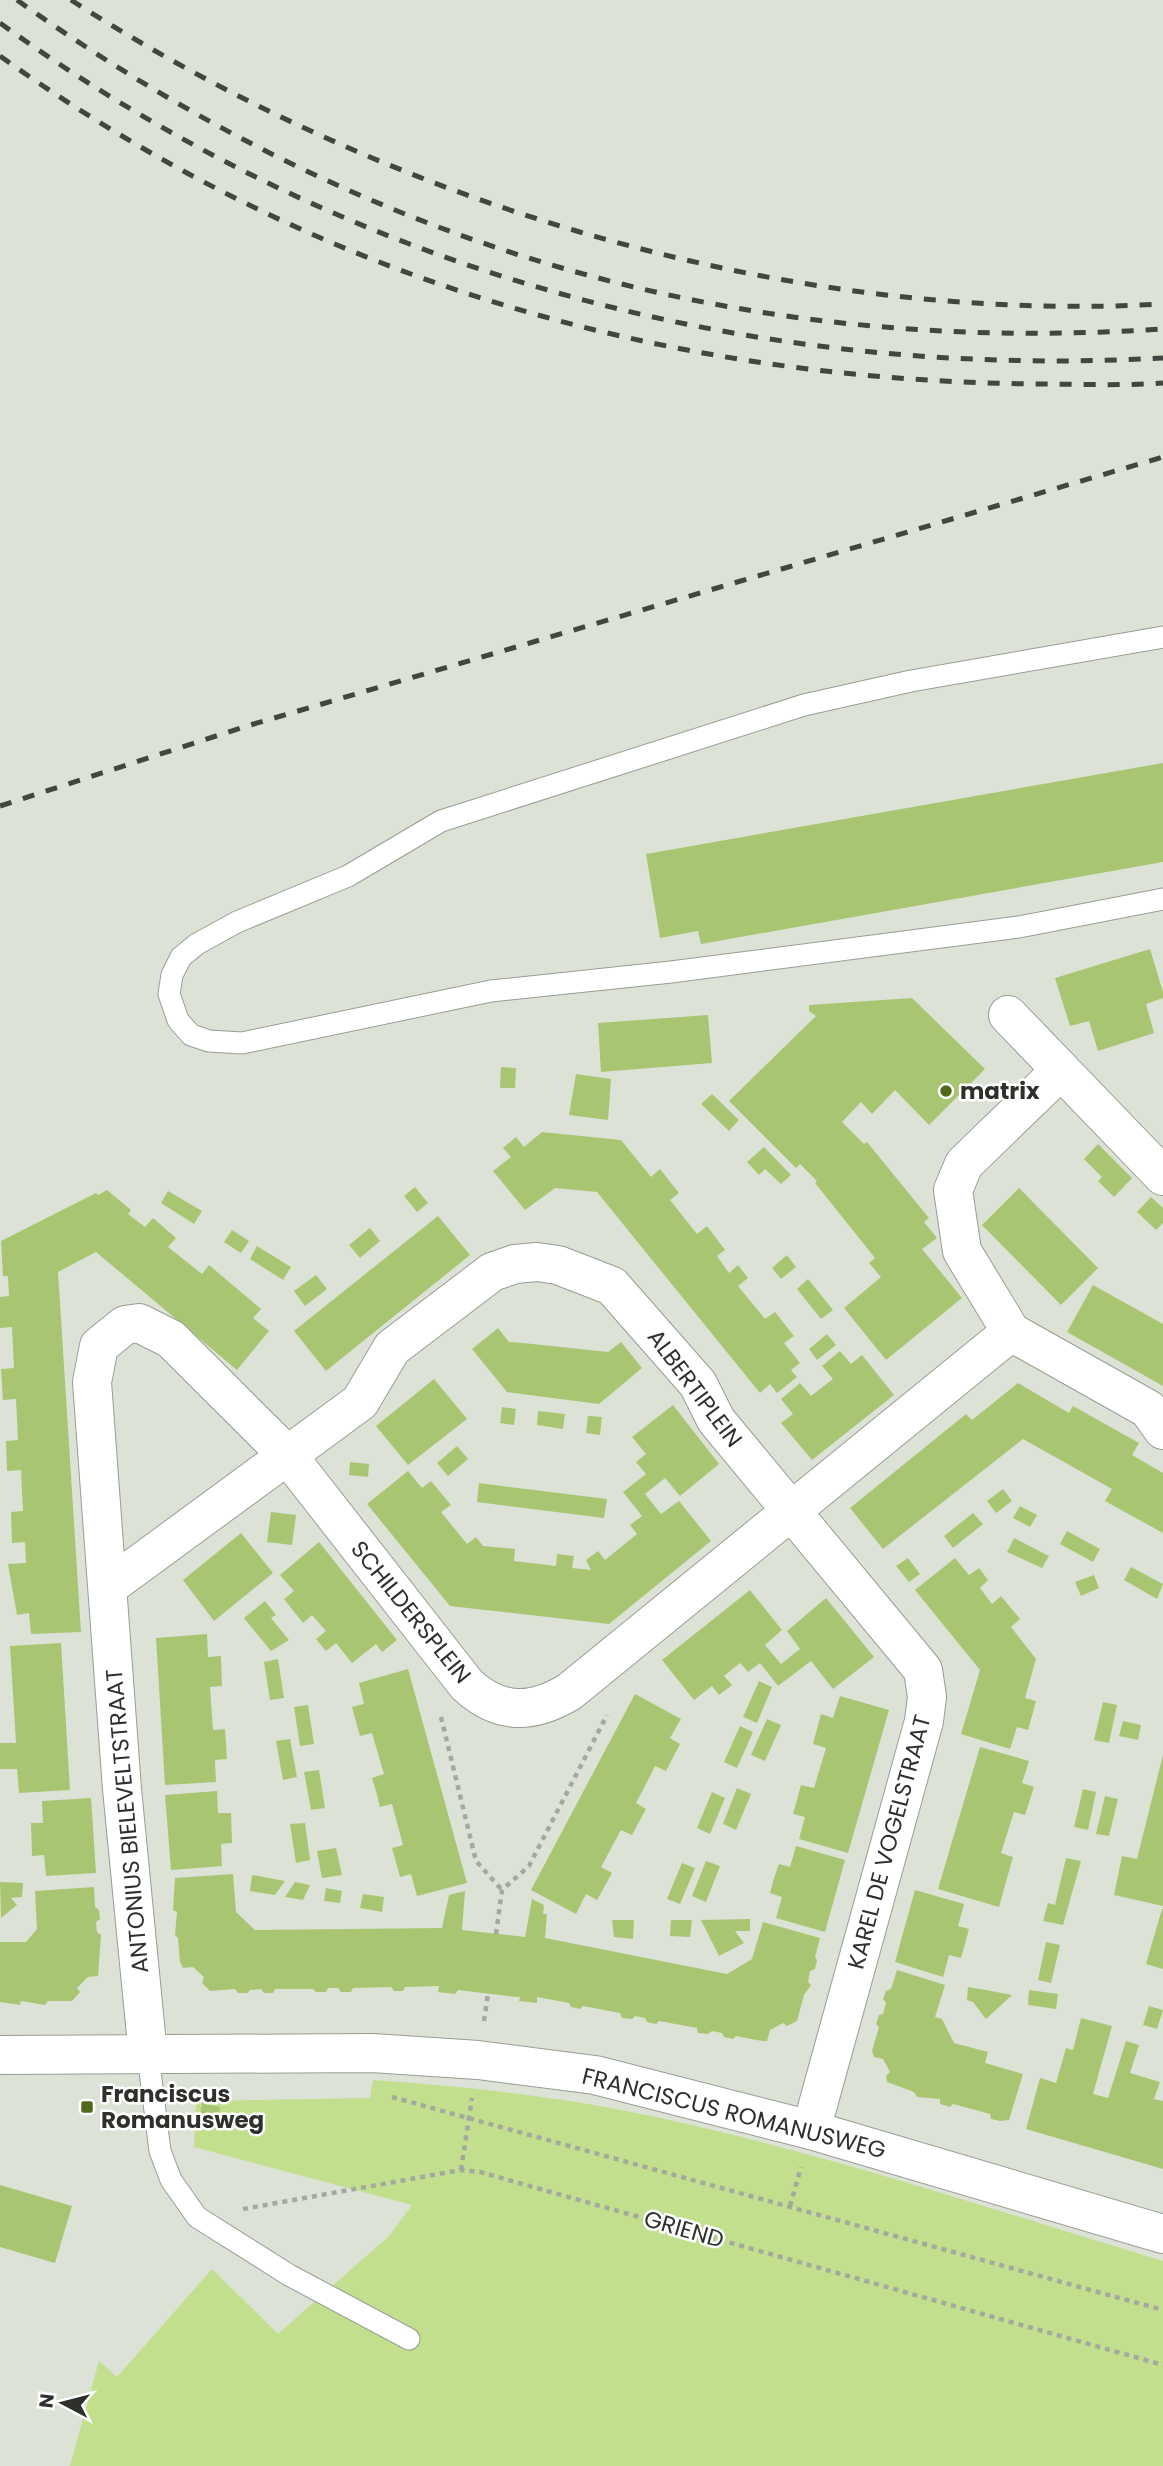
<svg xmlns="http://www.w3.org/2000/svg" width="1163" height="2466" viewBox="0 0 1163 2466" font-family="Poppins,sans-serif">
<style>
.green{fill:#c1df8d}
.building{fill:#a8c672}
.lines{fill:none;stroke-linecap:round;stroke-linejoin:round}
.lane-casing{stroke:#999d93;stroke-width:23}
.street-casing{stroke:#999d93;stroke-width:40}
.secondary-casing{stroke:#999d93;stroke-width:40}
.path{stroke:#a4a89f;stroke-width:4.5;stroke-dasharray:5 5;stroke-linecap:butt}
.lane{stroke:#fff;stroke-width:21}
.street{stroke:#fff;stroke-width:38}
.secondary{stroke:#fff;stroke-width:38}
.rail{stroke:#434540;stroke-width:5;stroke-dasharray:12 12;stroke-linecap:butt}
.poi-dot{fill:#506919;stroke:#fff;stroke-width:2.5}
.labels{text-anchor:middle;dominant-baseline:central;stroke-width:5;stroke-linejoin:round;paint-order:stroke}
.poi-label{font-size:23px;font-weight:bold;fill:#2e302c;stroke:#fff;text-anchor:start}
.street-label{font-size:23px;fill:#2e302c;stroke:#fff}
</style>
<rect width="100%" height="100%" fill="#dde2d7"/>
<!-- green -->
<path class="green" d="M373,2080C456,2086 540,2094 621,2110C805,2146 984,2207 1163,2261V2466H70L99,2361L117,2377L212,2269L278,2334L390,2235L412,2205L194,2147L196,2101L370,2098Z"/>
<!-- building -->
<g class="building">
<path d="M1163,763V862L701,944L698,931L660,938L646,854Z"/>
<path d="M1150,949L1163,992V998L1146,1004L1154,1033L1098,1051L1089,1021L1070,1026L1055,978Z"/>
<path d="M912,998L985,1069L929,1125L895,1090L872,1114L861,1102L842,1122L864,1144L867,1142L929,1218L924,1222L937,1238L922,1249L962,1298L886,1360L844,1308L881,1277L869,1263L875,1258L815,1183L817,1181L800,1164L796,1168L729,1101L816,1016L809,1011V1005Z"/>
<path d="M708,1015L712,1063L601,1072L598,1023Z"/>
<path d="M501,1067L516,1068L515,1088H500Z"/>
<path d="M576,1074L611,1079L608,1120L569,1115Z"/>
<path d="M712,1094L739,1120L729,1131L701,1104Z"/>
<path d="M542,1132L621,1140L651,1177L660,1169L679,1193L670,1200L697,1234L707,1226L725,1250L717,1256L729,1273L738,1265L748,1278L738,1286L765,1319L775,1312L794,1336L784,1343L800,1363L791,1370L797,1377L777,1393L770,1384L760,1393L597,1192L555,1188L525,1210L493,1171L511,1157L503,1148L516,1137L524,1147Z"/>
<path d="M1098,1144L1132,1178L1114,1197L1098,1181L1102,1177L1084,1159Z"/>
<path d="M764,1147L791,1175L781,1184L765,1169L759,1175L747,1162Z"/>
<path d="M415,1187L428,1203L417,1212L404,1196Z"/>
<path d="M1019,1188L1098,1268L1061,1305L982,1225Z"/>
<path d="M107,1190L131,1210L128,1214L145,1227L153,1218L176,1238L168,1247L202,1274L209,1265L261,1309L253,1318L269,1331L237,1370L96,1252L58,1272L81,1632L31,1634L29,1613L17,1615L8,1564L26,1563L25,1542L12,1543L11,1512L23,1511L21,1470L7,1471L6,1441L18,1440L16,1399L3,1400L2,1384L1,1369L14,1368L12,1327L0,1328V1297L9,1296L8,1276H3L1,1241L96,1193L98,1195Z"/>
<path d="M168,1191L202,1211L194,1224L161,1203Z"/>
<path d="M1151,1197L1163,1208V1223L1156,1230L1137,1212Z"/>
<path d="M438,1216L470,1255L326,1371L294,1331Z"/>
<path d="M370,1228L380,1241L360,1258L349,1245Z"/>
<path d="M232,1230L249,1241L241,1253L224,1242Z"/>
<path d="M257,1246L291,1267L283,1280L250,1259Z"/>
<path d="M787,1255L796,1267L781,1279L772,1268Z"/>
<path d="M316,1275L327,1289L305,1306L294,1291Z"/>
<path d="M808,1279L833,1310L821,1319L797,1289Z"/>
<path d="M1093,1285L1163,1324V1386L1067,1332Z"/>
<path d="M498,1328L509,1342L523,1343L608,1352L621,1342L642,1368L599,1404L507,1392L472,1349Z"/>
<path d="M827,1334L836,1345L817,1360L809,1349Z"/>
<path d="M840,1351L851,1364L862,1355L894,1395L812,1460L781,1423L793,1414L781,1399L800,1383L811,1396L833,1379L822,1366Z"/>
<path d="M434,1379L467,1419L408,1465L376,1426Z"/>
<path d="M1018,1383L1069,1413L1073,1406L1139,1443L1132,1455L1163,1473V1533L1105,1501L1112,1489L1023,1439L883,1549L850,1508L966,1414L972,1420Z"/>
<path d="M673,1405L719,1464L680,1496L665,1478L645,1494L661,1514L679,1501L711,1541L609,1624L450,1606L367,1504L408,1471L422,1488L431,1481L451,1505L441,1512L467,1544L476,1537L483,1546L515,1549L514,1561L556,1566L557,1554L574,1556L572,1568L591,1570L586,1560L598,1551L605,1560L637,1534L630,1525L642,1516L623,1492L646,1474L636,1462L646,1454L632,1437Z"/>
<path d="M502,1407L516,1409L514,1425L500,1423Z"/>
<path d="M538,1411L565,1414L563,1429L537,1425Z"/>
<path d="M588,1416L602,1417L600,1435L586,1433Z"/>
<path d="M457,1446L468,1459L448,1476L437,1463Z"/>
<path d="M350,1462L369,1464L368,1477L349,1475Z"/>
<path d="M479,1483L607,1499L604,1518L477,1502Z"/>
<path d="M1003,1489L1012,1501L996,1513L987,1501Z"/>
<path d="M1020,1506L1037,1515L1030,1527L1013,1518Z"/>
<path d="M271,1512L296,1515L292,1545L267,1542Z"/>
<path d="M973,1513L983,1524L953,1548L944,1536Z"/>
<path d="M1067,1531L1100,1549L1093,1562L1060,1544Z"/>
<path d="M241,1533L273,1573L214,1621L183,1580Z"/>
<path d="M1014,1538L1049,1556L1042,1568L1007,1552Z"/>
<path d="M319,1542L397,1640L382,1652L376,1644L352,1663L336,1643L326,1651L316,1639L326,1631L312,1615L303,1623L284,1599L294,1591L280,1575Z"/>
<path d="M908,1558L920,1574L909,1582L896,1566Z"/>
<path d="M955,1558L969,1575L979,1568L988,1580L980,1588L992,1604L1001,1596L1020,1619L1011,1627L1036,1659L1025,1698L1036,1701L1032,1716L1028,1730L1017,1727L1010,1749L961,1734L980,1670L915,1590Z"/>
<path d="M1131,1567L1163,1584L1157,1599L1124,1580Z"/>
<path d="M1094,1575L1099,1588L1081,1596L1075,1582Z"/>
<path d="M750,1590L782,1630L765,1645L781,1664L800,1649L787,1631L826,1598L874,1657L833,1689L811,1661L778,1686L760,1663L748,1672L740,1663L724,1676L732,1685L719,1695L712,1686L694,1700L662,1660Z"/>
<path d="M265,1601L276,1615L271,1618L289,1640L271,1651L244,1618Z"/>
<path d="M207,1634L208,1657L221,1656L222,1686L210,1687L213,1730L225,1729L227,1759L215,1760L216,1782L165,1785L156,1638Z"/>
<path d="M61,1643L70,1790L19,1793L17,1769H0V1743H16L10,1646Z"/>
<path d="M278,1659L284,1698L270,1700L264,1662Z"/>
<path d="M408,1669L467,1883L417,1896L411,1874L400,1877L392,1848L403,1845L392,1804L380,1807L376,1791L372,1778L384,1774L372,1733L360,1736L352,1707L364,1704L359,1683Z"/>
<path d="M759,1681L772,1687L757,1723L743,1717Z"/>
<path d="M635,1694L681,1719L670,1738L680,1744L666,1771L655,1766L646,1784L636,1803L646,1809L632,1835L621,1830L601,1867L612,1873L597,1900L586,1894L576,1914L531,1890Z"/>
<path d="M840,1696L889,1710L848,1853L799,1839L805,1817L793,1814L801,1785L814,1788L826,1748L813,1744L821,1714L833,1718Z"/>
<path d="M1103,1702L1117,1705L1109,1743L1094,1740Z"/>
<path d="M308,1705L314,1744L300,1746L294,1707Z"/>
<path d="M767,1719L781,1725L765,1761L751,1755Z"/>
<path d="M1123,1721L1141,1725L1138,1740L1119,1736Z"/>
<path d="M740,1726L753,1732L737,1768L724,1762Z"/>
<path d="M290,1739L297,1777L283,1780L276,1741Z"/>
<path d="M980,1747L1029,1761L1022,1783L1034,1787L1025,1815L1014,1812L1001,1853L1013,1857L999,1907L938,1889Z"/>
<path d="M1163,1755V1906L1114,1895L1122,1856L1137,1859Z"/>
<path d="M319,1770L325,1808L311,1810L304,1772Z"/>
<path d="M737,1788L751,1794L736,1830L723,1824Z"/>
<path d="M1083,1789L1096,1792L1088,1830L1074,1827Z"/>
<path d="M217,1791L218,1813H231L232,1843L221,1844L222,1866L171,1870L165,1795Z"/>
<path d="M712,1792L725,1798L710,1834L697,1828Z"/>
<path d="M1105,1796L1118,1799L1109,1836L1096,1834Z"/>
<path d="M91,1798L96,1873L46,1876L44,1855L32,1856L31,1823H43L42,1801Z"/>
<path d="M305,1823L310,1860L296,1863L290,1824Z"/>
<path d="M796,1846L845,1860L825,1932L776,1918L782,1897L770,1893L774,1878L779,1864L790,1867Z"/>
<path d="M336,1848L342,1875L322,1878L317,1851Z"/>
<path d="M1066,1858L1081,1861L1063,1925L1043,1921L1048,1903L1055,1905Z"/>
<path d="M706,1861L720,1866L706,1902L692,1896Z"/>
<path d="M682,1863L695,1868L680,1904L667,1899Z"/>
<path d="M233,1874L236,1912L255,1930L442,1928L449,1895L465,1891L462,1930L525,1937L532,1899L544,1905L543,1914H547L545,1938L727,1974L752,1959L763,1922L820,1938L815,1957L817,1960L815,1969L810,1971L808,1982L811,1985L804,1995L797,2021L787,2026L783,2023L770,2030L767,2041H762L736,2036L733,2039L724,2037L722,2033L712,2031L708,2034L698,2033L697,2028L659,2021L656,2024L647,2022L645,2018L635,2016L632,2019L622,2018L620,2013L583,2006L580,2009L571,2007L569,2003L537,1997V2003L519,2001L520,1997H516L458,1990L455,1994L438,1992L439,1986L405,1987L403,1991H394L391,1987L353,1988L351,1992H341L338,1988H328L326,1992H316L313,1989H275L273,1993H264L261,1989L250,1990L248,1993H238L235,1989L210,1991L202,1983L204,1977L193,1967L183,1968L180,1962L178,1938L175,1935L177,1912L173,1910L175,1878Z"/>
<path d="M252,1875L269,1878L285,1881L275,1895L250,1891Z"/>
<path d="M0,1882L23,1883L22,1897L11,1898L17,1905L1,1918Z"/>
<path d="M295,1882L310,1885L303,1900L285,1897Z"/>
<path d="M94,1887L95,1907L99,1910L100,1919L96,1922L97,1932L101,1935L98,1976L88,1977L77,1988L80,1992L72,2001H48L45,2005L21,2001L20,2005L0,2002V1942H26L37,1929L35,1891Z"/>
<path d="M326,1888L342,1891L340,1903L324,1901Z"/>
<path d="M915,1890L964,1904L958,1926L969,1929L961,1958L949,1955L943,1977L895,1962Z"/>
<path d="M363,1894L384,1897L382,1912L360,1908Z"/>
<path d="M1162,1909H1163V1969L1146,1964Z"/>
<path d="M750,1919V1931H735L744,1943L719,1956L701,1920Z"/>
<path d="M612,1920H634L633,1939L614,1937Z"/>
<path d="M671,1920H692L690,1937L670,1936Z"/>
<path d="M1046,1942L1060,1945L1051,1983L1038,1980Z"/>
<path d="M897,1970L945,1985L935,2017L942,2019L954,2043L988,2052L985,2063L1023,2074L1009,2120L1000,2121L991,2119L990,2114L953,2104L950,2107L940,2104V2099L917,2097L914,2092L887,2082L886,2076L890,2072L883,2059L874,2057L872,2051L879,2027L876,2024L879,2015L883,2014L886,2003L883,1999L886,1991L891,1989Z"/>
<path d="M968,1987L986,1990L1012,1995L986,2019L973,2002L967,2000Z"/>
<path d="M1029,1990L1058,1994L1056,2009L1028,2005Z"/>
<path d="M1149,2006L1163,2010L1157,2029L1143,2025Z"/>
<path d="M1081,2018L1112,2026L1093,2094L1108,2098L1126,2041L1139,2045L1130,2073L1160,2082L1154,2099L1163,2101V2169L1026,2129L1040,2078L1056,2083L1066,2048L1073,2050Z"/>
<path d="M202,2103L220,2107L216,2129L199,2125Z"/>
<path d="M0,2185L72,2206L55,2263L0,2247Z"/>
</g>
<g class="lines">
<defs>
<g id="lane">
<path d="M1163,637L911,681L804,705L441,821L348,876L237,922L197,944L181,957L172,975L169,994L178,1020L191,1035L209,1041L242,1043L491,991L671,972L1019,927L1163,899"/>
<path d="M148,2055L160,2151L171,2180L197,2217L289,2275L409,2339"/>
</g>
<g id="street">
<path d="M1008,1015L1163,1176"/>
<path d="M1060,1071L964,1164L953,1190L962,1251L1011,1332L1148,1409L1163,1430"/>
<path d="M108,1587L360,1402L392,1348L492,1272L515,1264L537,1262L558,1265L612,1286L698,1384L716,1420L923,1670L927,1697L924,1721L811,2130"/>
<path d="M148,2055L122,1789L92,1382L99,1346L125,1325L139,1323L171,1339L288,1456L467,1685C500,1715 532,1714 569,1692L1011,1332"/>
</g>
<path id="secondary" d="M0,2055L372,2053L478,2060L595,2075L811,2130L1163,2234"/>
</defs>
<!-- lane casing -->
<use href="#lane" class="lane-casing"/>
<!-- street casing -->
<use href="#street" class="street-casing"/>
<!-- secondary casing -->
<use href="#secondary" class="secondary-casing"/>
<!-- path -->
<g class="path">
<path d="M441,1717L476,1861L502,1890"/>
<path d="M496,1934L502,1890L529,1866L607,1715"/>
<path d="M484,2021L488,1994"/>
<path d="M392,2097L1163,2310"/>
<path d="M461,2170L472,2098"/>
<path d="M790,2206L801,2167"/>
<path d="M243,2209L461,2170L480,2172L1163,2365"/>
</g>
<!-- lane -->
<use href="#lane" class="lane"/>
<!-- street -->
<use href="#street" class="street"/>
<!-- secondary -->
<use href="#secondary" class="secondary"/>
<!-- rail -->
<g class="rail">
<path d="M17,0C365,247 737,357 1163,329"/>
<path d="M71,0C388,203 784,325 1163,304"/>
<path d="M0,23C341,269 744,381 1163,358"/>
<path d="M0,56C309,277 655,379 1033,384C1076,384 1120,386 1163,383"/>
<path d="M0,806L247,726L1163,457"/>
</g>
</g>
<!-- markers -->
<g class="poi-dot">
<circle cx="946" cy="1091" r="7"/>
<rect x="80" y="2100" width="14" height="14" rx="3.5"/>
</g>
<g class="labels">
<!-- poi labels -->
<g class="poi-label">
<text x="960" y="1091">matrix</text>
<text x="101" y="2094">Franciscus<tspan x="101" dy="26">Romanusweg</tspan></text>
</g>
<!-- street labels -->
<g class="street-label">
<text transform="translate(695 1388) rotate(53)">ALBERTIPLEIN</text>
<text transform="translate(411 1612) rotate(51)">SCHILDERSPLEIN</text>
<text transform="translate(127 1821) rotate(-95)">ANTONIUS BIELEVELTSTRAAT</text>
<text transform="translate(889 1842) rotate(-75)">KAREL DE VOGELSTRAAT</text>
<text transform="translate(734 2113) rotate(14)">FRANCISCUS ROMANUSWEG</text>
<text transform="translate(684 2229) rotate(16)">GRIEND</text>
</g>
</g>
<!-- north arrow -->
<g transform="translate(63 2403) rotate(277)" stroke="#ffffff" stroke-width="5" paint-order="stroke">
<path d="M0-5L12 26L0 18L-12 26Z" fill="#2e302c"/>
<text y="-10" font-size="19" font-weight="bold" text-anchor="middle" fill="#2e302c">N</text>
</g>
</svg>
